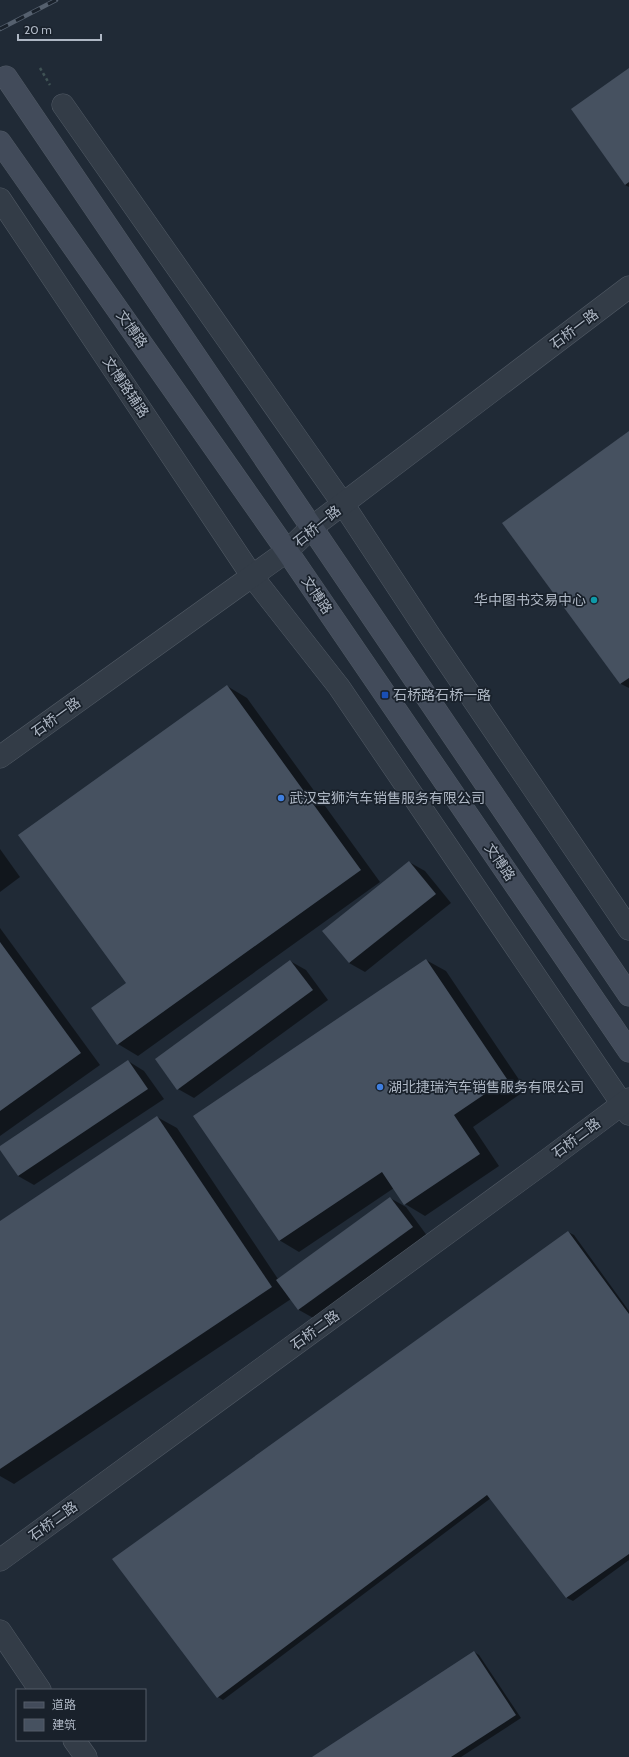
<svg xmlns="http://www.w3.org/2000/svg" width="629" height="1757" viewBox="0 0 629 1757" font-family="Cabin,'Noto Sans SC',sans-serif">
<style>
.shadow{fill:#0007}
.building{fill:#465160}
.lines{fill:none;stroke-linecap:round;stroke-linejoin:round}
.minor-casing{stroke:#515a65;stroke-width:23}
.tertiary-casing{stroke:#515a65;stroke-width:23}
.secondary-casing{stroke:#515a65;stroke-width:23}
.path{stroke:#405355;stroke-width:2.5;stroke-dasharray:3 3;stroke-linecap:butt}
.minor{stroke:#333c47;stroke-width:22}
.tertiary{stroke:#333c47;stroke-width:22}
.secondary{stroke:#424b5a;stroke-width:22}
.rail-casing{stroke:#55606e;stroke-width:4.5}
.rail{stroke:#19212b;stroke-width:3;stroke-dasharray:9;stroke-linecap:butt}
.culture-dot{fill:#0f9aa8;stroke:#19212b;stroke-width:1.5}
.transit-dot{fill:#1a4fb4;stroke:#19212b;stroke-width:1.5}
.shop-dot{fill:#3f7fe0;stroke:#19212b;stroke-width:1.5}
.labels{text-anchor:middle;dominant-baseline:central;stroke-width:3.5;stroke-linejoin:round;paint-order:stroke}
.street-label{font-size:14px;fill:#aeb7c4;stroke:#19212b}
.poi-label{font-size:14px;fill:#aeb7c4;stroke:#19212b;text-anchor:start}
</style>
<rect width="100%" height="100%" fill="#202a36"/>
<!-- shadow -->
<g class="shadow">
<path d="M629,69V187L625,185Z"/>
<path d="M629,432V688L621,684Z"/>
<path d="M227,686L247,698L380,882L138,1056L118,1044L92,1009L127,983Z"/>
<path d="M0,849L20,877L0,892Z"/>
<path d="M409,862L425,871L451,903L365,972L349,963Z"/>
<path d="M0,928L100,1065L0,1136Z"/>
<path d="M426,960L446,971L526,1090L473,1127L499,1166L425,1216L405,1204L394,1188L299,1252L279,1240Z"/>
<path d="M290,961L306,970L328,1000L194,1098L178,1089Z"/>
<path d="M128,1061L144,1071L164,1099L34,1185L18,1176L0,1147Z"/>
<path d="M157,1117L177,1128L278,1279L390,1198L406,1207L428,1237L315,1319L299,1310L291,1299L14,1484L0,1476V1222Z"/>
<path d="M568,1232L574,1235L629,1311V1560L573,1601L567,1598L491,1498L223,1700L218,1697Z"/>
<path d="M474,1652L479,1655L521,1718L461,1757H314Z"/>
</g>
<!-- building -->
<g class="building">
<path d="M629,68V182L625,185L571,109Z"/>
<path d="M629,431V678L620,684L502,523Z"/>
<path d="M227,685L361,870L117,1045L91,1008L126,983L18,835Z"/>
<path d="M409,861L436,894L349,963L322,931Z"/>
<path d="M0,942L81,1053L0,1111Z"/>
<path d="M426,959L507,1079L454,1115L480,1154L404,1205L382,1172L279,1241L193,1116Z"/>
<path d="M290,960L313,990L177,1090L155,1059Z"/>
<path d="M128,1060L148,1089L18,1176L0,1150V1146Z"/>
<path d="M157,1116L272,1287L0,1469V1221Z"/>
<path d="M390,1197L413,1227L298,1310L276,1280Z"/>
<path d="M568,1231L629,1314V1554L566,1598L487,1495L217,1698L112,1559Z"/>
<path d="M474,1651L516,1715L451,1757H312Z"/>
</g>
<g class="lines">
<defs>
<g id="minor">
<path d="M63,105L343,504L430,636L629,929"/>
<path d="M0,199L252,576L339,687L629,1114"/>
<path d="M311,528L629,287"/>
</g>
<g id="tertiary">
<path d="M0,757L287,551L311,528"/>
<path d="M0,1560L546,1161L629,1099"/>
<path d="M0,1631L40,1690"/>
<path d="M74,1740L86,1757"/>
</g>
<g id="secondary">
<path d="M6,77L629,995"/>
<path d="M0,142L287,551L629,1051"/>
</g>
</defs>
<!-- minor casing -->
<use href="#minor" class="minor-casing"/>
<!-- tertiary casing -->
<use href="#tertiary" class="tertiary-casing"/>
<!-- secondary casing -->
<use href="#secondary" class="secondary-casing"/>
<!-- path -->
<path class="path" d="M40,68L50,85"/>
<!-- minor -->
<use href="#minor" class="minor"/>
<!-- tertiary -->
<use href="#tertiary" class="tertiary"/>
<!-- secondary -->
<use href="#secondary" class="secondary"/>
<defs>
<path id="rail" d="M0,29L56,0"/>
</defs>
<!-- rail casing -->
<use href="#rail" class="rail-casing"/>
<!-- rail -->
<use href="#rail" class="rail"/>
</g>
<!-- markers -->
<circle class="culture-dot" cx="594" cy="600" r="4"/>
<rect class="transit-dot" x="381" y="691" width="8" height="8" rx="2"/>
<g class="shop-dot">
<circle cx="281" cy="798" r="4"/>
<circle cx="380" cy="1087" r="4"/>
</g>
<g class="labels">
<!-- street labels -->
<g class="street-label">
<text transform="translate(132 329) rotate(55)">文博路</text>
<text transform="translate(574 329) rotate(-37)">石桥一路</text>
<text transform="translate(126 387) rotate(56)">文博路辅路</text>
<text transform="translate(317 526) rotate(-39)">石桥一路</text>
<text transform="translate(317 595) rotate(56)">文博路</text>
<text transform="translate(56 717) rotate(-36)">石桥一路</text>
<text transform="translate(500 862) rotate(56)">文博路</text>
<text transform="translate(576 1138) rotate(-37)">石桥二路</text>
<text transform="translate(315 1330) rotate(-36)">石桥二路</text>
<text transform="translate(53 1521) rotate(-36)">石桥二路</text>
</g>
<!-- poi labels -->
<g class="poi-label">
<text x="586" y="600" text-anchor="end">华中图书交易中心</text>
<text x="393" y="695">石桥路石桥一路</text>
<text x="289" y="798">武汉宝狮汽车销售服务有限公司</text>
<text x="388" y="1087">湖北捷瑞汽车销售服务有限公司</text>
</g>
</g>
<!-- legend -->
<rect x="16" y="1689" width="130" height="52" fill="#19212b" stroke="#555d68"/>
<rect x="24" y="1702" width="20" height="6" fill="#424b5a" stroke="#555d68"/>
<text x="52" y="1709" font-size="12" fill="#aeb7c4">道路</text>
<rect x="24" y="1719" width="20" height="12" fill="#465160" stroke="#555d68"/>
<text x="52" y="1729" font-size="12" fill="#aeb7c4">建筑</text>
<!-- scale -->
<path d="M18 34v6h83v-6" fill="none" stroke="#aeb7c4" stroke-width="2"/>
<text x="24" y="34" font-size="12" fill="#aeb7c4" stroke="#19212b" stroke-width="3" paint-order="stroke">20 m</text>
</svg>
